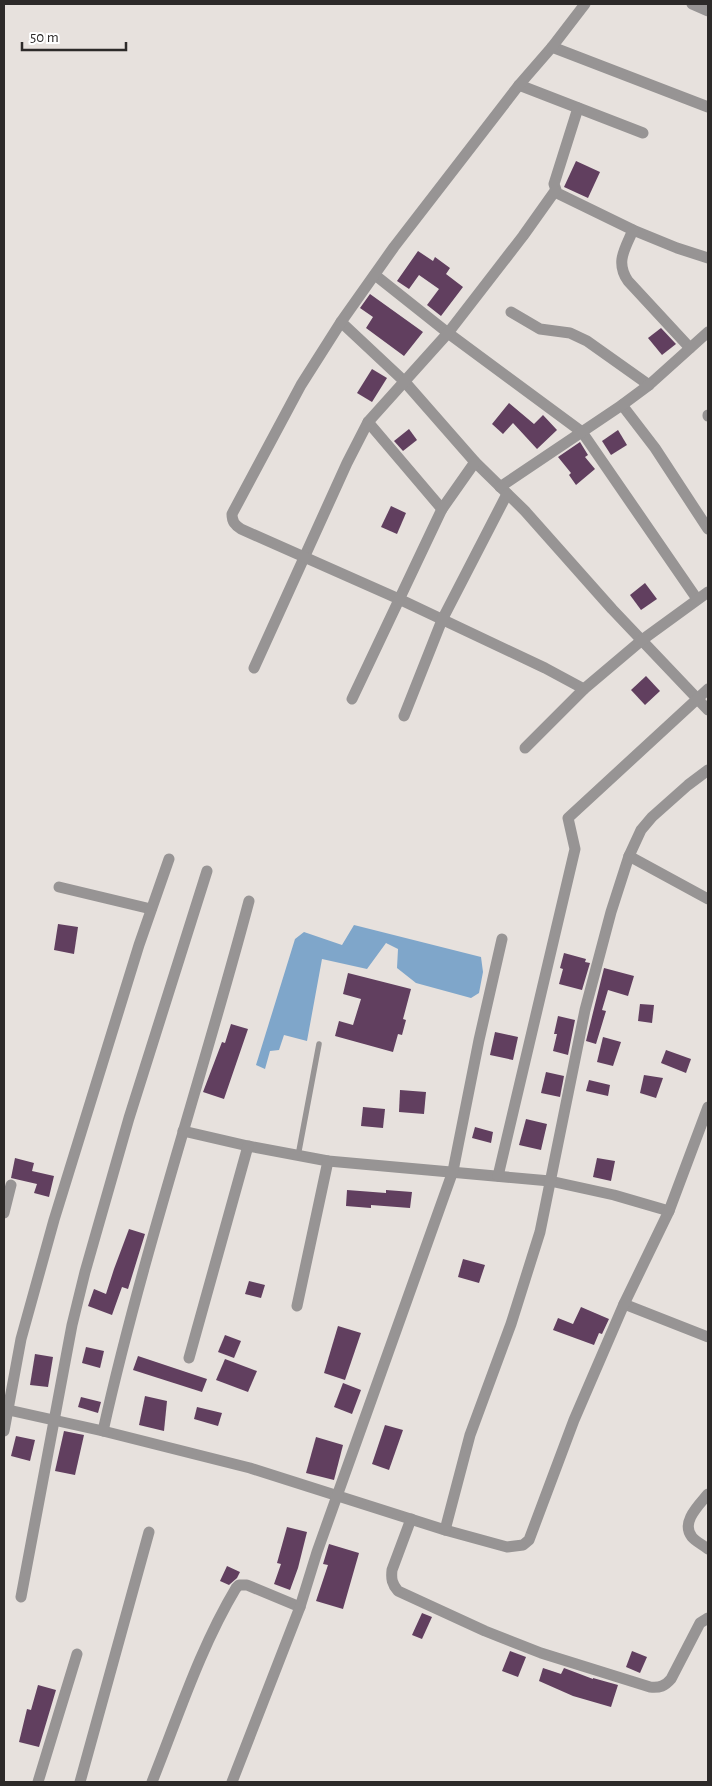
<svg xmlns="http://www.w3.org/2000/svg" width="712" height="1786" viewBox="0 0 712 1786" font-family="'Alegreya Sans',sans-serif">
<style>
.water{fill:#7fa6ca}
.building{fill:#613f5f}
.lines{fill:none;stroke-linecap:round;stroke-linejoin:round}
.lane{stroke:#979494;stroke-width:5.5}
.street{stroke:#979494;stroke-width:11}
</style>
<rect width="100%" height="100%" fill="#e7e1dd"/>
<!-- water -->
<path class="water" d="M354,925L481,957L483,972L479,993L471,998L416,983L397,968L398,949L386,943L367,969L322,959L307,1041L284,1035L279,1050L270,1051L265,1069L256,1065L295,939L304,932L342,945Z"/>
<!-- building -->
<g class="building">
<path d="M576,161L600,172L588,198L564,187Z"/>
<path d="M418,251L433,261L435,257L450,268L446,274L463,287L441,316L427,305L439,289L419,275L409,289L397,281Z"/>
<path d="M370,294L423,332L404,356L366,328L373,317L360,308Z"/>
<path d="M661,328L676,344L662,355L648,338Z"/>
<path d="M372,369L387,378L372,402L357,393Z"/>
<path d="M509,403L534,424L543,415L557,430L537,449L513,423L503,434L492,424Z"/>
<path d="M409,429L417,440L403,451L394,441Z"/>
<path d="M618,430L627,445L611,455L602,441Z"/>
<path d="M580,442L588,455L585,457L595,469L576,485L569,475L571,473L558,457Z"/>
<path d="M391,506L406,513L397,534L381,527Z"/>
<path d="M645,583L657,599L641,610L630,595Z"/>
<path d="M646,676L660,691L645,705L631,690Z"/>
<path d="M58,924L78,927L74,954L54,950Z"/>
<path d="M564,953L586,959L585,962L590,963L582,990L559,984L563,969L560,968Z"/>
<path d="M604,968L634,976L628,996L608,990L602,1010L606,1011L596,1044L586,1041Z"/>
<path d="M348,973L411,989L403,1019L406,1020L402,1035L398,1034L393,1052L335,1036L339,1021L353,1025L361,999L343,994Z"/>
<path d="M640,1004L654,1005L652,1023L638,1021Z"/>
<path d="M558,1016L575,1020L568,1055L553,1051L557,1034H554Z"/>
<path d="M231,1024L248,1029L224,1099L203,1092L222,1042L225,1043Z"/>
<path d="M495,1032L518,1037L513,1060L490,1055Z"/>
<path d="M603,1037L621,1042L613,1066L597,1062Z"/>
<path d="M666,1050L691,1059L686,1073L661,1063Z"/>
<path d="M546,1072L564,1076L560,1097L541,1093Z"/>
<path d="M644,1075L663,1078L656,1098L640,1093Z"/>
<path d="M589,1080L610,1085L608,1096L586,1091Z"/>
<path d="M400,1090L426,1092L424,1114L399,1112Z"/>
<path d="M363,1107L385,1109L383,1128L361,1126Z"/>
<path d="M526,1119L547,1124L541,1150L519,1145Z"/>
<path d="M475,1127L493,1132L491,1143L472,1138Z"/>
<path d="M15,1158L34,1163L32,1171L54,1176L49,1197L34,1193L37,1184L11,1178Z"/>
<path d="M597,1158L615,1161L611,1181L593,1177Z"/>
<path d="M347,1190L386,1193V1190L412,1192L410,1208L371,1205V1208L346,1206Z"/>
<path d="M129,1229L145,1234L128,1289L122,1287L112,1315L88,1306L94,1289L106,1294L114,1269Z"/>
<path d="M463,1259L485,1265L479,1283L458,1277Z"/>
<path d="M249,1281L265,1285L261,1298L245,1294Z"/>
<path d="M581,1307L609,1319L602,1334L599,1333L594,1345L553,1330L558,1318L573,1324Z"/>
<path d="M338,1326L361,1333L345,1380L324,1373Z"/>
<path d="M225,1335L241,1341L234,1358L218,1352Z"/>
<path d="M86,1347L104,1351L100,1368L82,1363Z"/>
<path d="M35,1354L53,1357L48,1387L30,1385Z"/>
<path d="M138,1356L207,1379L202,1392L133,1370Z"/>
<path d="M225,1359L257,1371L248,1392L216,1380Z"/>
<path d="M343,1383L361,1390L352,1414L334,1407Z"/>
<path d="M145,1396L167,1401L164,1431L139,1425Z"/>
<path d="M81,1397L101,1402L98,1413L78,1407Z"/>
<path d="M197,1407L222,1413L218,1426L194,1419Z"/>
<path d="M385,1425L403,1430L389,1470L372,1464Z"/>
<path d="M64,1431L84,1435L75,1475L55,1471Z"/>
<path d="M16,1436L35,1440L30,1461L11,1456Z"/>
<path d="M316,1437L343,1445L334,1480L306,1473Z"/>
<path d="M287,1527L307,1532L298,1568L290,1590L274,1584L281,1564L277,1563Z"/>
<path d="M329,1544L359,1553L343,1609L316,1601L328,1565L323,1564Z"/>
<path d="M227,1566L240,1572L237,1578L229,1585L220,1581Z"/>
<path d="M422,1613L432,1617L422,1639L412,1635Z"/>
<path d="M510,1651L526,1657L518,1677L502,1671Z"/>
<path d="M632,1651L647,1657L640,1673L626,1667Z"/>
<path d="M543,1668L561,1674L564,1668L593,1679V1678L618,1685L611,1707L573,1696L539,1681Z"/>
<path d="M38,1685L56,1690L39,1747L19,1742L27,1709L31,1710Z"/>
</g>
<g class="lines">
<!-- lane -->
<path class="lane" d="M298,1156L319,1044"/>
<!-- street -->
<g class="street">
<path d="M692,4L708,11"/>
<path d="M552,47L708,107"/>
<path d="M519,85L643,133"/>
<path d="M578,108L554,184L557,193L633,230L677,248L708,258"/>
<path d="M633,230C625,249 615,262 628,281L690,348"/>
<path d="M375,275L448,333L582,432L697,599"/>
<path d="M511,312L540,329L570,333L587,341L649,385"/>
<path d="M341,322L404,381L475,462L525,511L612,609L708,710"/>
<path d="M622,405L655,448L708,529"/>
<path d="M708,415V416"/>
<path d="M368,422L442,509"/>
<path d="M500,487L622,405L649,385L708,332"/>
<path d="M254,668L347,463L368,422L448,333L523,236L555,191"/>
<path d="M584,689L545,668L399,599L241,529C235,525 232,522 232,514L301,385L341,322L394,247L519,85L552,47L585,4"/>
<path d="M352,699L442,509L475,462"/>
<path d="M404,716L442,620L507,494"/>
<path d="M525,748L584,689L642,640L708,592"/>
<path d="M629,856L708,899"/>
<path d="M59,887L151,909"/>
<path d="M183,1131L248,1146L328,1161L550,1181L614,1195L669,1211"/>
<path d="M498,1176L575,849L568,818L708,689"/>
<path d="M4,1213L11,1185"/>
<path d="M624,1304L708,1337"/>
<path d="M297,1306L328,1161"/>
<path d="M189,1358L248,1146"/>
<path d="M4,1409L103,1431L250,1468L445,1530L507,1547L523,1545L529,1540L574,1420L624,1304L669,1211L708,1107"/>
<path d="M4,1431L21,1339L54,1220L139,945L169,859"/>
<path d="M103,1431C143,1252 202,1078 249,901"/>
<path d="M708,1494C700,1504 680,1522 692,1537C695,1541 703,1545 708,1549"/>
<path d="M411,1519L392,1570C391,1579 392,1584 398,1591L485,1631L541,1653L650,1687C660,1688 665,1686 671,1679L700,1623L708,1618"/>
<path d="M445,1530L470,1435L511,1324L540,1232L585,1010L611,912L629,856L641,830L652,817L688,785L708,770"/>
<path d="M21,1597L72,1325L85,1272L129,1118L207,871"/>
<path d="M38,1782L77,1654"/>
<path d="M80,1782L149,1532"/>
<path d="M152,1782C178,1717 200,1648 236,1588L239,1585H247L300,1607"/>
<path d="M232,1782L300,1607L317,1552L453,1171L479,1040L502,939"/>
</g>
</g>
<!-- border -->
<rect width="712" height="1786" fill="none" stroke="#2d2a29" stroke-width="10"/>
<!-- scale -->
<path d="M22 42v8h104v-8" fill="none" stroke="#2d2a29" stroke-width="2.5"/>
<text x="30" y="42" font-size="15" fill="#2d2a29" stroke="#ffffff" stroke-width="4" paint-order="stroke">50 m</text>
</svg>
